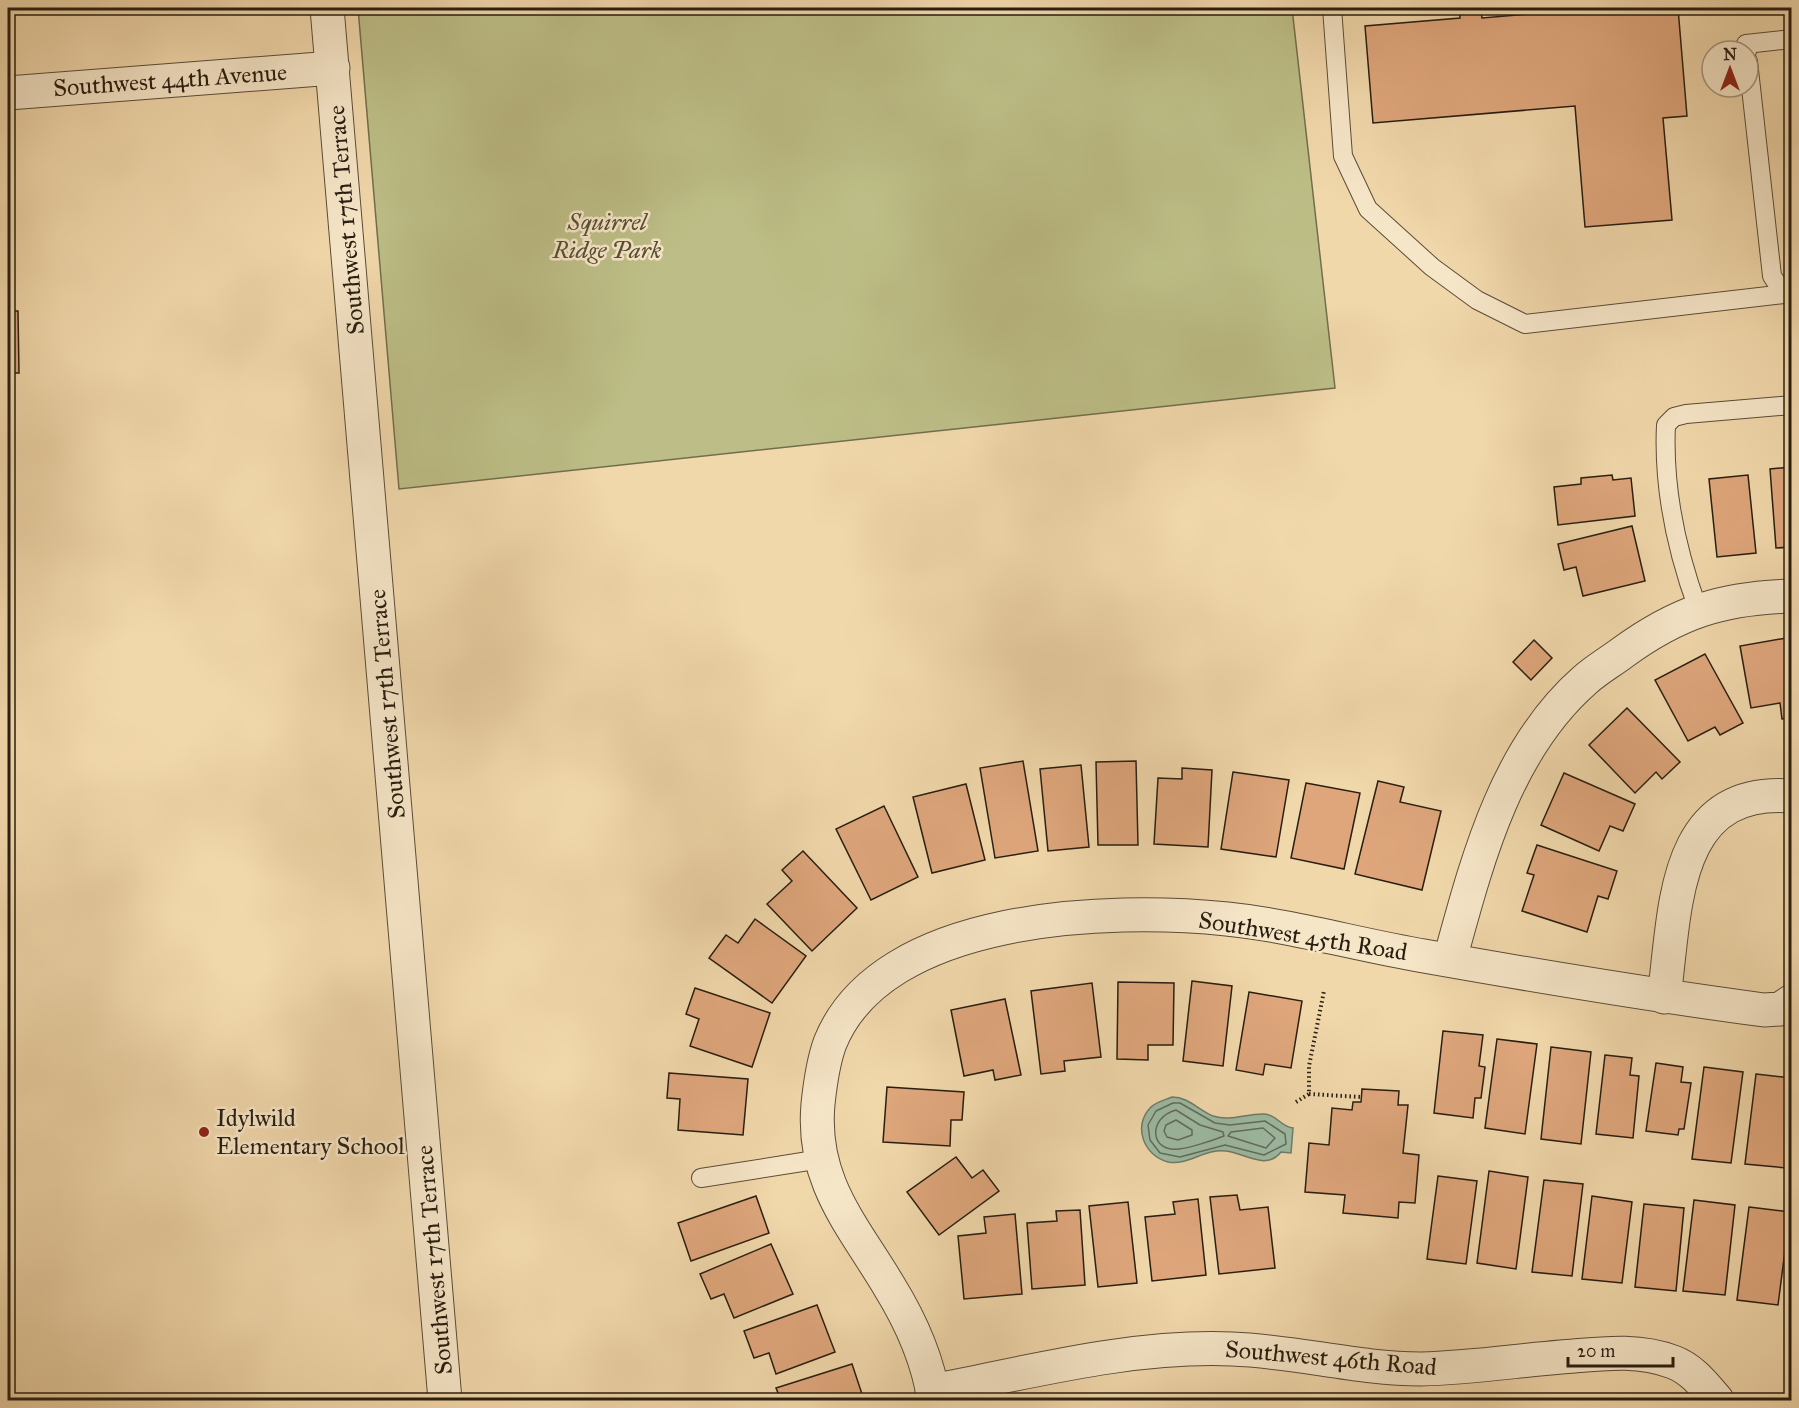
<svg xmlns="http://www.w3.org/2000/svg" width="1799" height="1408" viewBox="0 0 1799 1408" font-family="'IM FELL Great Primer',serif">
<style>
.green{fill:#bdbe87;stroke:#726e4c;stroke-width:1.5}
.water{fill:#9cbba4;stroke:#6e7c69;stroke-width:1.5}
.lines{fill:none;stroke-linecap:round;stroke-linejoin:round}
.shore{stroke:#626c5a;stroke-width:1.5}
.building{fill:#dfa67c;stroke:#281e11;stroke-width:1.5}
.service-casing{stroke:#5a4c38;stroke-width:20}
.minor-casing{stroke:#5a4c38;stroke-width:35}
.path{stroke:#281e11;stroke-width:4;stroke-dasharray:1.5 3;stroke-linecap:butt}
.service{stroke:#f6e6c8;stroke-width:18}
.minor{stroke:#f6e6c8;stroke-width:33}
.poi-dot{fill:#8f2418;stroke:#f6e6c8;stroke-width:2}
.labels{text-anchor:middle;dominant-baseline:central;stroke-width:5;stroke-linejoin:round;paint-order:stroke}
.street-label{font-size:24px;fill:#281e11;stroke:#f6e6c8}
.park-label{font-size:24px;font-style:italic;fill:#554e34;stroke:#f6e6c8}
.poi-label{font-size:24px;fill:#281e11;stroke:#f6e6c8;text-anchor:start}
</style>
<rect width="100%" height="100%" fill="#f1d8ab"/>
<filter id="stains"><feTurbulence type="fractalNoise" baseFrequency=".00333" numOctaves="4"/><feColorMatrix values="0 0 0 0 .2 0 0 0 0 .09 0 0 0 0 .02 0 0 0 .5 -.17"/></filter>
<radialGradient id="worn" r=".72"><stop offset=".6" stop-color="#630" stop-opacity="0"/><stop offset="1" stop-color="#630" stop-opacity=".3"/></radialGradient>
<!-- green -->
<path class="green" d="M358,8H1292L1335,388L399,489Z"/>
<!-- water -->
<path class="water" d="M1172,1097C1189,1097 1198,1110 1213,1116C1231,1122 1247,1113 1265,1114C1277,1115 1281,1127 1293,1128L1291,1153L1281,1152C1266,1171 1245,1153 1226,1151C1205,1148 1188,1166 1168,1162C1144,1156 1132,1126 1151,1107C1156,1102 1165,1100 1172,1097Z"/>
<g class="lines">
<!-- shore -->
<g class="shore">
<path d="M1173,1103H1180L1215,1123L1230,1125L1265,1121L1285,1134L1286,1144L1264,1155L1225,1145L1180,1157L1160,1153L1150,1140L1148,1125L1156,1111Z"/>
<path d="M1176,1110L1200,1125L1223,1132L1224,1136C1214,1140 1190,1148 1179,1149C1150,1153 1147,1118 1176,1110Z"/>
<path d="M1176,1120L1192,1130V1135L1178,1140L1167,1137L1164,1131L1166,1125Z"/>
<path d="M1263,1128L1275,1138L1266,1148L1228,1136L1231,1132Z"/>
</g>
</g>
<!-- building -->
<g class="building">
<path d="M1459,8H1481L1482,18L1565,11V8H1678L1687,116L1663,118L1672,220L1585,227L1575,106L1373,123L1365,26L1460,18Z"/>
<path d="M8,311H18L19,373H8Z"/>
<path d="M1792,467V547L1776,548L1770,469Z"/>
<path d="M1612,475L1613,480L1631,478L1635,516L1558,525L1554,487L1581,484V478Z"/>
<path d="M1748,475L1756,553L1717,557L1709,479Z"/>
<path d="M1632,526L1645,581L1583,596L1576,567L1564,570L1558,544Z"/>
<path d="M1792,637V718L1782,719L1780,703L1751,708L1740,646Z"/>
<path d="M1534,640L1552,658L1531,680L1513,662Z"/>
<path d="M1705,654L1743,723L1720,735L1715,727L1688,741L1655,680Z"/>
<path d="M1627,708L1680,762L1662,779L1656,772L1635,793L1589,745Z"/>
<path d="M1023,761L1038,851L995,858L980,768Z"/>
<path d="M1136,761L1138,845H1098L1096,762Z"/>
<path d="M1081,765L1089,847L1048,851L1040,769Z"/>
<path d="M1182,768L1212,770L1208,847L1154,844L1158,778L1182,779Z"/>
<path d="M1233,772L1289,780L1276,857L1221,849Z"/>
<path d="M1564,773L1635,804L1623,831L1610,826L1599,851L1541,825Z"/>
<path d="M1378,781L1404,787L1400,802L1441,811L1422,890L1355,874Z"/>
<path d="M1306,783L1360,793L1344,869L1291,858Z"/>
<path d="M966,784L985,860L932,873L913,797Z"/>
<path d="M884,806L918,877L871,900L836,829Z"/>
<path d="M1537,845L1617,871L1608,899L1598,896L1587,932L1522,911L1534,875L1527,873Z"/>
<path d="M803,851L857,908L812,951L767,904L792,881L782,870Z"/>
<path d="M755,919L806,956L772,1003L709,958L726,935L738,943Z"/>
<path d="M1192,981L1232,986L1223,1066L1183,1061Z"/>
<path d="M1118,982L1174,983L1173,1045H1148V1060L1117,1059Z"/>
<path d="M1092,983L1101,1057L1064,1061L1065,1071L1041,1074L1031,991Z"/>
<path d="M695,988L770,1013L752,1067L690,1046L699,1019L686,1014Z"/>
<path d="M1249,992L1302,1001L1291,1068L1265,1064L1263,1075L1236,1070Z"/>
<path d="M1005,999L1021,1075L995,1080L993,1070L964,1076L951,1010Z"/>
<path d="M1443,1031L1483,1035L1479,1066L1485,1067L1481,1098H1475L1473,1118L1434,1113Z"/>
<path d="M1497,1039L1537,1044L1525,1134L1485,1128Z"/>
<path d="M1551,1047L1591,1052L1581,1144L1541,1139Z"/>
<path d="M1605,1055L1632,1058L1630,1075L1639,1076L1633,1138L1596,1134Z"/>
<path d="M1656,1063L1683,1067L1681,1082L1691,1083L1684,1129H1679L1678,1135L1646,1131Z"/>
<path d="M1704,1067L1743,1072L1731,1163L1692,1159Z"/>
<path d="M669,1073L748,1079L743,1135L678,1130L680,1099L667,1098Z"/>
<path d="M1756,1074L1792,1078V1131L1787,1168L1745,1164Z"/>
<path d="M887,1087L964,1092L962,1120H951L950,1146L883,1142Z"/>
<path d="M1362,1089L1399,1091L1398,1105H1408L1403,1153L1419,1155L1415,1203L1399,1202L1398,1218L1343,1213L1345,1195L1305,1192L1309,1143L1329,1145L1332,1108L1352,1110L1353,1102H1361Z"/>
<path d="M956,1157L972,1178L983,1170L999,1191L939,1235L907,1192Z"/>
<path d="M1489,1171L1528,1177L1516,1269L1477,1263Z"/>
<path d="M1438,1176L1477,1181L1466,1264L1427,1259Z"/>
<path d="M1544,1180L1583,1184L1572,1276L1532,1272Z"/>
<path d="M1237,1195L1240,1210L1268,1207L1275,1268L1219,1274L1210,1197Z"/>
<path d="M756,1196L769,1233L691,1261L678,1223Z"/>
<path d="M1592,1196L1632,1202L1622,1283L1582,1279Z"/>
<path d="M1198,1199L1206,1275L1152,1281L1145,1217L1175,1214L1173,1202Z"/>
<path d="M1694,1200L1735,1205L1725,1295L1683,1291Z"/>
<path d="M1128,1202L1137,1283L1098,1287L1089,1206Z"/>
<path d="M1644,1204L1684,1208L1676,1291L1635,1287Z"/>
<path d="M1749,1207L1790,1212L1778,1305L1737,1300Z"/>
<path d="M1080,1210L1085,1285L1032,1289L1027,1223L1057,1221L1056,1211Z"/>
<path d="M1015,1214L1022,1294L964,1299L958,1236L986,1233L984,1217Z"/>
<path d="M771,1244L793,1294L734,1318L724,1294L711,1299L700,1274Z"/>
<path d="M817,1305L835,1352L776,1374L769,1353L754,1358L744,1331Z"/>
<path d="M852,1364L864,1400H781L776,1388Z"/>
</g>
<g class="lines">
<defs>
<g id="service">
<path d="M1332,8L1343,156L1368,209L1432,267L1477,300L1525,324L1784,294"/>
<path d="M1747,51L1746,44L1792,39"/>
<path d="M1748,61L1772,276L1784,294L1792,293"/>
<path d="M1698,609C1677,552 1663,487 1666,425L1674,417L1686,414L1792,405"/>
<path d="M701,1178L821,1159"/>
</g>
<g id="minor">
<path d="M327,8L445,1400"/>
<path d="M8,93L333,68"/>
<path d="M1450,959C1477,861 1505,750 1585,680C1596,670 1610,662 1622,653C1678,612 1722,598 1792,596"/>
<path d="M1664,997C1676,910 1671,786 1792,796"/>
<path d="M932,1391C1030,1372 1132,1345 1232,1349C1295,1351 1358,1369 1421,1369C1468,1368 1514,1361 1561,1357C1599,1354 1637,1348 1673,1362C1692,1369 1704,1385 1717,1400"/>
<path d="M934,1400C928,1360 910,1320 889,1286C852,1224 811,1181 818,1104C820,1085 823,1062 830,1043C882,913 1111,907 1227,919C1294,926 1358,945 1424,956C1537,976 1650,995 1764,1010L1780,1009L1792,1001"/>
</g>
</defs>
<!-- service casing -->
<use href="#service" class="service-casing"/>
<!-- minor casing -->
<use href="#minor" class="minor-casing"/>
<!-- path -->
<g class="path">
<path d="M1309,1094L1361,1097"/>
<path d="M1296,1102L1309,1094V1066L1324,991"/>
</g>
<!-- service -->
<use href="#service" class="service"/>
<!-- minor -->
<use href="#minor" class="minor"/>
</g>
<!-- markers -->
<circle class="poi-dot" cx="204" cy="1132" r="6"/>
<g class="labels">
<!-- street labels -->
<g class="street-label">
<text transform="translate(170 80) rotate(-4)">Southwest 44th Avenue</text>
<text transform="translate(346 220) rotate(-95)">Southwest 17th Terrace</text>
<text transform="translate(387 704) rotate(-95)">Southwest 17th Terrace</text>
<text transform="translate(1303 936) rotate(9)">Southwest 45th Road</text>
<text transform="translate(434 1260) rotate(-95)">Southwest 17th Terrace</text>
<text transform="translate(1331 1358) rotate(5)">Southwest 46th Road</text>
</g>
<!-- park labels -->
<g class="park-label">
<text x="607" y="222">Squirrel<tspan x="607" dy="28">Ridge Park</tspan></text>
</g>
<!-- poi labels -->
<g class="poi-label">
<text x="216" y="1118">Idylwild<tspan x="216" dy="28">Elementary School</tspan></text>
</g>
</g>
<!-- margin -->
<rect width="1799" height="1408" fill="none" stroke="#f1d8ab" stroke-width="30"/>
<rect x="9" y="9" width="1781" height="1390" fill="none" stroke="#281e11" stroke-width="3"/>
<rect x="15" y="15" width="1769" height="1378" fill="none" stroke="#281e11" stroke-width="1.5"/>
<!-- north arrow -->
<g transform="translate(1730 69)"><circle r="28" fill="#f6e6c8" stroke="#a4967f" stroke-width="1.5"/>
<path d="M0-4.5L10 22L0 15L-10 22Z" fill="#8f2418"/>
<text y="-9" font-size="16" font-weight="bold" text-anchor="middle" fill="#281e11">N</text>
</g>
<!-- scale -->
<path d="M1568 1357v9h105v-9" fill="none" stroke="#281e11" stroke-width="3"/>
<text x="1577" y="1357" font-size="18" fill="#281e11" stroke="#f6e6c8" stroke-width="4.5" paint-order="stroke">20 m</text>
<rect width="100%" height="100%" filter="url(#stains)"/>
<rect width="100%" height="100%" fill="url(#worn)"/>
</svg>
